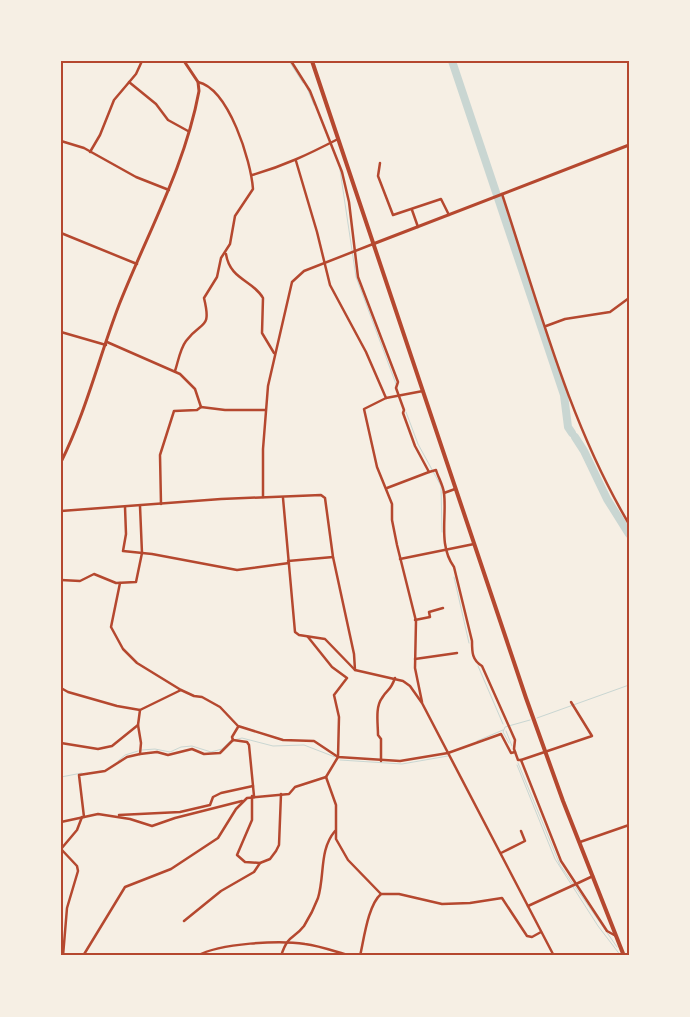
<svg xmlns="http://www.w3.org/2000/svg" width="690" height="1017" viewBox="0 0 690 1017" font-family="'Playfair Display',serif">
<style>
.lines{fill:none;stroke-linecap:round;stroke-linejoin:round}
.stream{stroke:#c9d6d2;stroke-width:1}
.river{stroke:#c9d6d2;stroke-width:8}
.minor{stroke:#b5482f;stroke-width:2.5}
.tertiary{stroke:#b5482f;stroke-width:3}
.secondary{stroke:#b5482f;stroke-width:3}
.primary{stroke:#b5482f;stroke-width:4}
.neatline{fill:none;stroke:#b5482f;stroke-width:2}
</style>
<rect width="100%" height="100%" fill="#f6efe4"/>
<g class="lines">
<!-- stream -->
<g class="stream">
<path d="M289,61L303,83"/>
<path d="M307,88L314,105"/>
<path d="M340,170L356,277L396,384"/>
<path d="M406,412L418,444L441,486L442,532"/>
<path d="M454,577L469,643"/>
<path d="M478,666L503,724"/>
<path d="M537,718L629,685"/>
<path d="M506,731L512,746"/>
<path d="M477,741L503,730"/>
<path d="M509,743L503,732L505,727L530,720"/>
<path d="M142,750L155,749L170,752L181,747L192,746L211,752L222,749L230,741L242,738L273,746L304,745L335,757"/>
<path d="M340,760L402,764L448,756"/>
<path d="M118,761L125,755L138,751"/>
<path d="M518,763L560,865L617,947"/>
<path d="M517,765L555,859L598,926L621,956"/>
<path d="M61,777L82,773"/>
</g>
<!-- river -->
<g class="river">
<path d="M452,61L564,395L568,427L572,433"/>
<path d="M575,437L584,451L607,499L629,534"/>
</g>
<!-- minor -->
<g class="minor">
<path d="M291,61L310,91L342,172L349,202L358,277L398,382L396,388L404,410L403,413L415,446L429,472L436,470C438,477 443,485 444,493C447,517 438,545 454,567L472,641C472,652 472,660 482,666L515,740L514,749L518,760H521L561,861L607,931L616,936"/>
<path d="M129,82L156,104L168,120L188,131"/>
<path d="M61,141L84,148L136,177L169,190"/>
<path d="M90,152L100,135L114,100L136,74L142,61"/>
<path d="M296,161L317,232L330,285L366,352L386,398"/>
<path d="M380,163L378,176L393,215L441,199L449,215"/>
<path d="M252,175C284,166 309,154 338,139"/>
<path d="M502,194C539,306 569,423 629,524"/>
<path d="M412,210L418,227"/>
<path d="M61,233L137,264"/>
<path d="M226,254C230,280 253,280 263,298L262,333L274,353"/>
<path d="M546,326L565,319L610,312L629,298"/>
<path d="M61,332L106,345"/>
<path d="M107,342L180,374L195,389L201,407"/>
<path d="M175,371C178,362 180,349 186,341C201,320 212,331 204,298L217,277L221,258L230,244L235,216L253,189C251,161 229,89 198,82"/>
<path d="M387,488L429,472"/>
<path d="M444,493L455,489"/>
<path d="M263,497V449L268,386L292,282L304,271L373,244"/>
<path d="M283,498L295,632L299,635L325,639L355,670L403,681L410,686L422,703L554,956"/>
<path d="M161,504L160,455L174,411L197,410L201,407L225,410H265"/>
<path d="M125,507L126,534L123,551L152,554L237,570L289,563"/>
<path d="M61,511L221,499L321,495L325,498L333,557L354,654L355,670"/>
<path d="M400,559L474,544"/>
<path d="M288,561L333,557"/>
<path d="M61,580L80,581L94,574L116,583L136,582L142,553L140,506"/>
<path d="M120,583L111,627L123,649L137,663L181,690L194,696L202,697L220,707L238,726L283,740L314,741L338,757L400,761L448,753L501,734L511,753L515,752"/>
<path d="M415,620L430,617L429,612L443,608"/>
<path d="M415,659L457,653"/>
<path d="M61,688L68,692L117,706L140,710L181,690"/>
<path d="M422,702L415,668L416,621L397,545L392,520V504L377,467L364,409L386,398L423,391"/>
<path d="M138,725L141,743L140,754"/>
<path d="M233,740L247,742L249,745L254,796"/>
<path d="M233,740L232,737L238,727"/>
<path d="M61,743L98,749L112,746L138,725L140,710"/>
<path d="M521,760L592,736L571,702"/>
<path d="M381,761V739L378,735C378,724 375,707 382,698C388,688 390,692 395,678"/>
<path d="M326,777L336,805V839L348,860L381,894"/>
<path d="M252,796V820L237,855L245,862L260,863L270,859L276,851L279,845L281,794"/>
<path d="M119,815L180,812L210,805L213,797L221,793L253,786"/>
<path d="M84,817L79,775L105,771L127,757L140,754L157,752L168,755L192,749L204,754L220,753L233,740"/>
<path d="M61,822L98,814L130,819L152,826L175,818L242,801"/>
<path d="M580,842L629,825"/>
<path d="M501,853L525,841L521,831"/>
<path d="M576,884L593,876"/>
<path d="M528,906L576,884"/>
<path d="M184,921L221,891L254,872L260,863"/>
<path d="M63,956L67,908L78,871L77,866L61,849L77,830L82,817"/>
<path d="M83,956L125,887L171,869L218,838L236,809L247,798L289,794L295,787L326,777L338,757L339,717L334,695L347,678L332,667L308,637"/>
<path d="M197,956C220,943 280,940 305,944C321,946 336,952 351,956"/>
<path d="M281,956C288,934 294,939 304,926C309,918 315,906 318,898C325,875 319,850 335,831"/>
<path d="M360,956C364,939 368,905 381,894H399L442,904L470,903L502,898L527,936L532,937L541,932"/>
</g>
<!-- tertiary -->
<path class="tertiary" d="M373,244L629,145"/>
<!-- secondary -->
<path class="secondary" d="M61,462C86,412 99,357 119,305C147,234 185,167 199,91L198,82L184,61"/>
<!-- primary -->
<path class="primary" d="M312,61L526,698L563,801L624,956"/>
</g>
<!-- border -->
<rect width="690" height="1017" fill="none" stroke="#f6efe4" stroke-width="125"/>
<rect x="62" y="62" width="566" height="892" class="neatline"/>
</svg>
